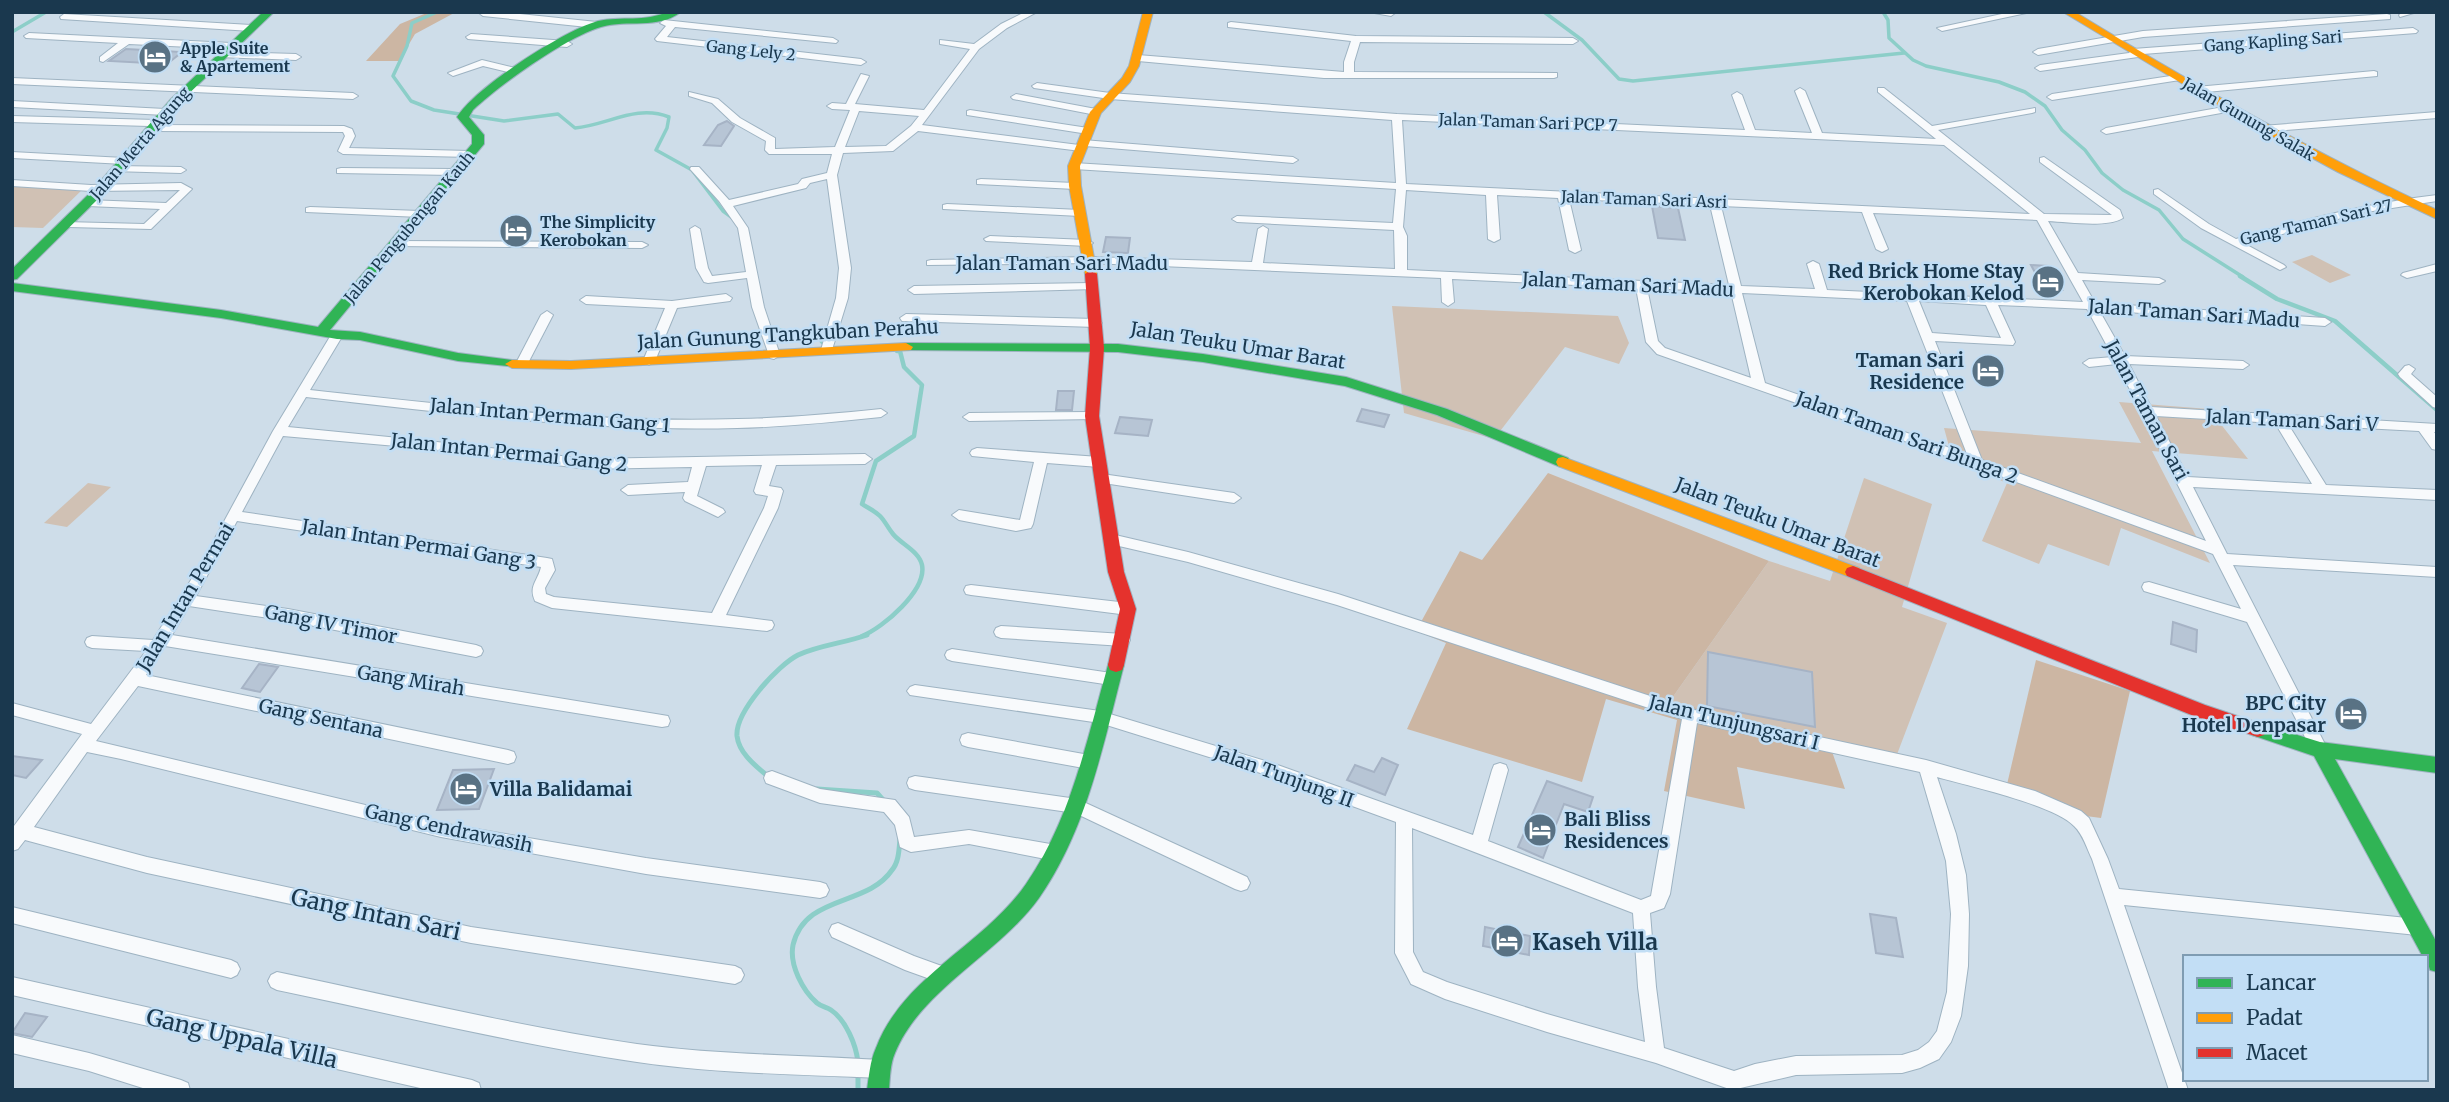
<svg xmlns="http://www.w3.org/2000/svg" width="2449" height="1102" viewBox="0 0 2449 1102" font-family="Merriweather,serif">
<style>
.green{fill:#d0c1b4}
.forest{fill:#ccb6a3}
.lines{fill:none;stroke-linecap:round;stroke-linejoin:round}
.stream-far2{stroke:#8ccec8;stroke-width:3.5}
.stream-far1{stroke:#8ccec8;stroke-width:4.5}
.stream{stroke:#8ccec8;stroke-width:5}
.building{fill:#b7c5d5;stroke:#a6b3c5;stroke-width:2}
.street-casing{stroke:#9eb3c2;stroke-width:2}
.fast-casing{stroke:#9eb3c2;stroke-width:2}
.slow-casing{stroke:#9eb3c2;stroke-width:2}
.jam-casing{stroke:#9eb3c2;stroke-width:2}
.street{fill:#f8fafc;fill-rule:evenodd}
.fast{fill:#30b455;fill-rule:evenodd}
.slow{fill:#ff9f0a;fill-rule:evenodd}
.jam{fill:#e5322d;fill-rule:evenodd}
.labels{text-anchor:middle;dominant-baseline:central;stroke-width:5;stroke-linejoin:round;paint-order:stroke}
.far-street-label{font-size:16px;fill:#1a384e;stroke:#c2def5}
.far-poi-label{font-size:16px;font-weight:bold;fill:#1a384e;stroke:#c2def5;text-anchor:start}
.street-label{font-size:19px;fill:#1a384e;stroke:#c2def5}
.poi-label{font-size:19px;font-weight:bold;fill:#1a384e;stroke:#c2def5;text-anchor:end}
.near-street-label{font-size:23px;fill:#1a384e;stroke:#c2def5}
.near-poi-label{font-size:23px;font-weight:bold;fill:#1a384e;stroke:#c2def5;text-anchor:start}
</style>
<rect width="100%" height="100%" fill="#cedde9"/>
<!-- green -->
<g class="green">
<path d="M12,181L86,186L43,228L12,227Z"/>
<path d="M2312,255L2351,275L2330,283L2292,262Z"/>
<path d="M1392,306L1618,316L1629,343L1619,364L1565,347L1494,439L1404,413Z"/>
<path d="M2119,402L2209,409L2248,459L2152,451L2210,563L2121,528L2109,566L2048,544L2039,564L1982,541L2007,483L1953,461L1944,428L2141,443Z"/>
<path d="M1864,478L1932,504L1902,607L1947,623L1896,757L1670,701L1769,561L1830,581Z"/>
<path d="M88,483L111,487L67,527L44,523Z"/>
</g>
<!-- forest -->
<g class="forest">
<path d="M429,12H456L415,34L399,61H366L400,24Z"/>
<path d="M1548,473L1769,561L1670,701L1828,740L1845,789L1737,767L1745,809L1664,791L1677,720L1606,699L1582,782L1407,729L1446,643L1416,631L1460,551L1482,560Z"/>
<path d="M2036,660L2130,691L2101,818L2063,813L2005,793Z"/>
</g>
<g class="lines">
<!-- stream-far2 -->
<g class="stream-far2">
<path d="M437,12L412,23L407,46L393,76L411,101L434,110L504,121L558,114L575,128C608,125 636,104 669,117L667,128L656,150L692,170L723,211L734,219"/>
<path d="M1544,12L1582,40L1619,79L1633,81L1904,53"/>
<path d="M1883,12L1888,20L1889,38L1913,60L1926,66L1999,82L2025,92L2045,106L2062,130L2085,150L2102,173L2123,190L2159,210L2183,239L2243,277"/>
<path d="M12,32L46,12"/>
</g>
<!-- stream-far1 -->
<g class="stream-far1">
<path d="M2240,276L2277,299L2335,321L2437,410"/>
<path d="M767,328L818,337L827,347"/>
<path d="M862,636C883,628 927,590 922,565C919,551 901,544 893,534C888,528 885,521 880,516C875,511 868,508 862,504L876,461L914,436L922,385L904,367L900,351H897"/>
</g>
<!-- stream -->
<g class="stream">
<path d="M770,778C757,767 739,754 737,736C735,712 778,665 798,655C820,645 845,643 867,635"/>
<path d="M817,789L877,793L885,802"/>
<path d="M858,1062C856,1045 846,1020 831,1010C827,1007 822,1007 817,1003C803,991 789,965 793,945C805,894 867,907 892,870C899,862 899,849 900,839"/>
<path d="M858,1071V1090"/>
</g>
</g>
<!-- building -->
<g class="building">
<path d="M126,49L182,52L167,64L109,61Z"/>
<path d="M727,121L734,126L721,146L704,145L718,125Z"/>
<path d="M1652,206L1678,208L1685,240L1658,238Z"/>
<path d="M1106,237L1130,238L1128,253L1103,252Z"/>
<path d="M2031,265L2048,266L2062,290L2044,289Z"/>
<path d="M1058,391H1074L1072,410H1056Z"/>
<path d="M1362,409L1389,415L1384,427L1357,421Z"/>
<path d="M1120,417L1152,420L1148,436L1115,433Z"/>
<path d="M2173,622L2197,630L2196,652L2171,644Z"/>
<path d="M1708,652L1812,672L1815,727L1707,706Z"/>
<path d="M259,664L278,667L260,692L242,688Z"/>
<path d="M12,756L42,760L26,778L12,775Z"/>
<path d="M1382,758L1398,765L1385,795L1347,780L1355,765L1374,772Z"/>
<path d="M494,769L479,809L437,810L453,770Z"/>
<path d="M1547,781L1593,797L1588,812L1564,804L1543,858L1518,847Z"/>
<path d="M1870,914L1896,918L1903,957L1876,953Z"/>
<path d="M1485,927L1530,936L1529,955L1483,946Z"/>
<path d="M25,1013L47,1017L32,1037L12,1033Z"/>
</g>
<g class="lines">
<defs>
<g id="street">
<path d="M501,12L597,22L602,25L597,28L483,16L479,13Z"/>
<path d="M1025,12H1037L1007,28L979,49L922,125L1079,145V141L1083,140L1293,157L1298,160L1293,163L1085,146V150L1081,151L918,131L893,151L843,153L837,175L851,268L848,298L831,353H823L821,350L836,298L839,268L827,179L810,183L806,188L733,206L748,228L764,307L780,355L774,359L770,358L752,307L747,278L708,283L704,282L696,268L690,229L695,226L700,229L708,268L712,276L746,272L738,228L719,201L690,169L691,167H699L729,200L798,184L802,179L827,173L832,154H769L765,150L766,141L732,122L712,103L689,96V92L718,99L740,118L775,138V149L835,147L850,110L832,109L827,106L832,103L846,104L861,74L869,76L855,104L924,110L970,49L940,44V40L974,44L1001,24ZM859,111L919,116L911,126L886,146L845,147Z"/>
<path d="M1369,12H1395V13L1391,16Z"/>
<path d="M2011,12H2031L1942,31L1937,28Z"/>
<path d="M2403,12H2417L2400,17L2399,15Z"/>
<path d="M64,14L251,25L256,28L251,31L61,19L60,17Z"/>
<path d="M2387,14L2390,15V19L2143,37L2038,55L2033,52L2038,49L2143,31Z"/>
<path d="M664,20L833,38L838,41L836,43L675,27L667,37L861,59L866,62L861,65L657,41L655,39L666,26L660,23Z"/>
<path d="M1231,22L1356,36L1573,38L1578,41L1573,44L1360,42L1354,62V72L1557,73V77L1554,78H1324L1138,61L1133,58L1138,55L1344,72V62L1351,41L1228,27V23Z"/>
<path d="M2413,28L2418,31L2416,33L2143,54L2138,57L2040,71L2035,68L2040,65L2129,53L2133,49Z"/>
<path d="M29,33L231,43L236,46L231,49L129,44L103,62L100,61V57L118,43L26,38L24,36Z"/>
<path d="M471,34L567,41L572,44L567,47L468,39L466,37Z"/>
<path d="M222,52L296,54L301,57L296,60L219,57V53Z"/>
<path d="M482,60L519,69L521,71L516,74L483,66L453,76L448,73Z"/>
<path d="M2374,71L2377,72V76L2196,93L2191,90L2196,87Z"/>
<path d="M2177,75L2182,78L2180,80L2052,100L2047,97L2052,94Z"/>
<path d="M12,78L353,93L358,96L353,99L12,84Z"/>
<path d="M1037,83L1110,93L1397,114L1745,130L1732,95L1737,92L1742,95L1755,130L1812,133L1795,91L1800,88L1805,91L1822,133L1936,139L1878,92V88H1884L1932,126L2035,108V112L2032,113L1938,130L2044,214L2112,215L2040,162V158L2044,157L2120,210L2123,218C2108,228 2068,222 2048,221L2078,273L2159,278L2165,281L2159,284L2082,280L2095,303L2325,318L2331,322L2325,326L2099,310L2125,356L2243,361L2249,365L2243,369L2129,364L2151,407L2437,424V432H2434L2437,436V450L2432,449L2419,431L2288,424L2326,485L2437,490V500L2193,487L2227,554L2437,567V577L2233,565L2328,750L2326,755L2320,757L2314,755L2247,622L2144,591L2142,587L2144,583L2149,582L2241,609L2213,554L1910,443L1657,354L1646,342L1636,288L1452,279L1454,302L1448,306L1442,302L1441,278L1090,263L927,265V261L931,260L1090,257L1252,262L1258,229L1263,226L1268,229L1263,263L1395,269L1394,230L1237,222L1232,219L1237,216L1393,223L1396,189L1074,169L1069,166L1074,163L1396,183L1392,120L1110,99L1034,88L1032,86ZM1402,120L1944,145L2030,214L1406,184ZM1406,190L1486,195L1488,239L1494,242L1500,239L1497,195L1558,198L1569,250L1575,253L1581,250L1569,199L1710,205L1729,285L1407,270V236L1403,227ZM1721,206L1862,212L1876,249L1882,252L1888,249L1873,213L2037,220L2083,302L1827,290L1819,264L1813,261L1807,264L1815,289L1741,286ZM1647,288L1731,292L1751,378L1665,348L1658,341ZM1742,293L1907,301L1967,454L1765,383ZM1919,301L1986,305L2001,338L1932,333ZM1998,305L2087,309L2113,357L2089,359L2083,363L2089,367L2117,364L2206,541L1982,460L1935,341L2013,345L2015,342ZM2156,416L2275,423L2312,484L2188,477Z"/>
<path d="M1016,94L1096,109L1101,112L1096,115L1013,99L1011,97Z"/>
<path d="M12,101L165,109L170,112L165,115L12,107Z"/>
<path d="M2229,106L2232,107V111L2106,134L2101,131L2106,128Z"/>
<path d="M970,110L1088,128L1093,131L1088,134L967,115V111Z"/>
<path d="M2437,112V118L2262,132L2257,129L2262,126Z"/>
<path d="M12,116L156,120L160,121V125L344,126L352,129L355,136L349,148L470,151L475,154L470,157L343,154L338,151L345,136L343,132L152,131L147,128L149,126L12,122Z"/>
<path d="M12,152L124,158L129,161L124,164L12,158Z"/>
<path d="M116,166L181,167L186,170L181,173L112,171L111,169Z"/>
<path d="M341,168L453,169L458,172L453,175L337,173V169Z"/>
<path d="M981,179L1075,183L1080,186L1075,189L977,184V180Z"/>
<path d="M12,180L91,185L181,183L192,189L151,229L68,227L63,224L64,222L144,224L160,209L87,206L82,203L87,200L166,203L180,190L91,191L12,186Z"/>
<path d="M2158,189L2209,224L2236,239C2302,220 2368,203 2437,195V201L2360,213L2245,244L2284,265L2286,267L2280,270L2201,228L2154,194V190Z"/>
<path d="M947,204L1080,210L1085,213L1080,216L943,209V205Z"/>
<path d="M310,207L420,211L425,214L420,217L306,212V208Z"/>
<path d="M990,236L1087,240L1093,243L1087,246L986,241L984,239Z"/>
<path d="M395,241L642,242L648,245L642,248L391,246L389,244Z"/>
<path d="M2437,264V271L2407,278L2401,275L2403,273Z"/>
<path d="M1091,283L1097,287L1095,289L914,294L908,290L914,286Z"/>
<path d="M726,294L732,298L730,301L677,308L655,361L649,365L643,361L665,308L586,304L580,300L586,296L672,301Z"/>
<path d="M547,311L553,315L527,365L525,368H517L515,365L541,315Z"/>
<path d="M906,314L1096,319L1102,323L1096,327L902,321L900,318Z"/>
<path d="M337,331L343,335L310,390C452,405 595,424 738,419C786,418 833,414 881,409L887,413L881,417C833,422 785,427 737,428C593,432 449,413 306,397L288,427L419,440L588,459L865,454L872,459L865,464L776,465L769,486L781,488L783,491L778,508L726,615L772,621L774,625L772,629L767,631L552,608L535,601C528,586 538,581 541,567L237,521L196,596L288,609L476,645L481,647L483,651L481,655L476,657L288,621L189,606L172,635L662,715L668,716L670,721L668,726L662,727L165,646L146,675L508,750L514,752L516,757L514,762L508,764L138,686L96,741L441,823L646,858L820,882L826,884L829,890L826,896L820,898L646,874L441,837L121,759L87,752L34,827L147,857L471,927L735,966L741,969L744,975L741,981L735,984L471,943L147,873L25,840L18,849L12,851L14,826L82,734L12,715V703L91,724L146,651L92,648L87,646L85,642L87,638L92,636L153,640L201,564L273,431L331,335ZM283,436L419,448L588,469L692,467L688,482L628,485L621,490L628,495L685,492L683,498L685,501L718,517L725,512L723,509L697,496L706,466L762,465L754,491L756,494L768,496L764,508L712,613L554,597L546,594L545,588L555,570L552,559L547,558L242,512Z"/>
<path d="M2409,365L2415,369L2411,374L2437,397V408L2433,407L2400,377L2398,374L2405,366Z"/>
<path d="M1092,412L1096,413L1098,416L1096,419L969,421L963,417L969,413Z"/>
<path d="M977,448L1099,457L1106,462L1099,467L1047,463L1033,524L1031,528L1016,531L959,520L952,515L959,510L1020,520L1034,462L972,456L970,453L972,450Z"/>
<path d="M1102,474L1234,493L1241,498L1234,503L1097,482L1095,479L1097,476Z"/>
<path d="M1111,534L1188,552L1338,594L1690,709L1926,760L2035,791L2081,811L2089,818L2108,859L2119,889L2417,919L2423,921L2426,927L2423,933L2417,935L2124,905L2188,1090H2169L2092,859C2087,849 2083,834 2074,826C2054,805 1969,786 1937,777L1956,834L1966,875L1969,914L1968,966L1961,1016L1951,1042L1939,1059L1920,1068L1902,1073L1796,1075L1732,1090L1656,1063L1547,1032L1445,999L1411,984L1395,953L1396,822L1270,776L1100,723L910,695L907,691L910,687L915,685L1100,711L1272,763L1473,835L1492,770L1494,765L1500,763L1506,765L1508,770L1488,841L1641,900L1651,896L1682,719L1337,605L1188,562L1106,543L1104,539L1106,535ZM1697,723L1920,772L1946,861L1951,914L1947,992L1937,1031L1929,1042L1918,1050L1902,1055L1796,1056L1755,1064L1734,1071L1664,1048L1656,987L1650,913L1664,908L1670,894ZM1412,828L1633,913L1638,987L1645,1042L1547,1014L1447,982L1423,972L1413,952Z"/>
<path d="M971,585L1128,603L1133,605L1135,609L1133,613L1128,615L971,595L966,594L964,590L966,586Z"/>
<path d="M1001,626L1123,634L1128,636L1130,640L1128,644L1123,646L1001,638L996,636L994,632L996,628Z"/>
<path d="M952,649L1111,673L1116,675L1119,679L1116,683L1111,685L952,661L947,659L945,655L947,651Z"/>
<path d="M968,733L1089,755L1095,757L1097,762L1095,767L1089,769L968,747L962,745L960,740L962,735Z"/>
<path d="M772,771L820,789L895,800L909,817L914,837L969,830L1056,845L1062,848L1064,853L1062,858L1056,861L969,844L911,852L900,847L895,825L884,812L820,803L766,783L764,778L766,773Z"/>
<path d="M915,776L1077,799L1247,877L1250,883L1247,889L1241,891L1235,889L1075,813L915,790L909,788L907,783L909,778Z"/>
<path d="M12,907L231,960L237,963L240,969L237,975L231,978L12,923Z"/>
<path d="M838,923L914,956L950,969L953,975L950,981L944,984L905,970L832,937L829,931L832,925Z"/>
<path d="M277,972C397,997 516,1026 637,1044C718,1055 800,1055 881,1060L888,1062L890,1069L888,1076L881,1078C800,1074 718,1074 637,1062C516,1044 397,1015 277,990L271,987L268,981L271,975Z"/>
<path d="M12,977L472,1080L479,1083L481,1090H429L12,995Z"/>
<path d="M12,1035L89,1053L181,1080L188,1083L190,1090H149L89,1071L12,1053Z"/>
</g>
<g id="fast">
<path d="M263,12H274L179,103L101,196L17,279L12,280V269L93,190L171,99Z"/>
<path d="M667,12H681C657,30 628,19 601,27C565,38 501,84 473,110L469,117L484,135V144L330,330L360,332L458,353L512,360L519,364L517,367L458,361L360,340L337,339L221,318L12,291V283L221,310L318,327L472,144V135L457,117C476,87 564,30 598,21C621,16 645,22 667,12Z"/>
<path d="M906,343L1118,344L1203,354L1346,377L1447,409L1568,458L1570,462L1563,467L1558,466L1437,415L1345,386L1203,362L1118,352L901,350L899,347Z"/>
<path d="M1116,658L1122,660L1124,665C1103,745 1087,829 1039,898C999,954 921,989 895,1053C890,1064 890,1078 889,1090H867C869,1076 870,1061 876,1048C903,976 984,945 1026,884C1071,819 1087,740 1108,665L1110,660Z"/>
<path d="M2258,723L2320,742L2437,757V773L2335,759L2437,943V972L2430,970L2426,957H2423L2314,756L2252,735L2249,730L2252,725Z"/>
</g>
<g id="slow">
<path d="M1143,12H1153L1139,66L1130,82L1101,113L1080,166L1081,186L1097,274L1091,278L1085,274L1069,186L1068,166L1090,112L1122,78L1129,66Z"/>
<path d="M2063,12H2075C2193,84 2312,152 2437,210V219L2338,172L2246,122Z"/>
<path d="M906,343L913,347L911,350L571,369L512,368L505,364L512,360L571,361Z"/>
<path d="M1563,457L1859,568L1861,572L1859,576H1847L1558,466L1556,462L1558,458Z"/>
</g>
<g id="jam">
<path d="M1091,270L1097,274L1104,348L1099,416L1124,572L1136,609L1124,665L1122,670L1116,672L1110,670L1108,665L1120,609L1108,572L1085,416L1090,348L1085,274Z"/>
<path d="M1853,566L2205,705L2264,725L2267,730L2264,735L2258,737L2194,716L1847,576L1845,572L1847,568Z"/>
</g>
</defs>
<!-- street casing -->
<use href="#street" class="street-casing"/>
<!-- fast casing -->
<use href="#fast" class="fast-casing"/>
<!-- slow casing -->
<use href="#slow" class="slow-casing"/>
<!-- jam casing -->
<use href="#jam" class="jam-casing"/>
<!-- street -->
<use href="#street" class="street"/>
<!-- fast -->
<use href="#fast" class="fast"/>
<!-- slow -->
<use href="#slow" class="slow"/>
<!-- jam -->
<use href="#jam" class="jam"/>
</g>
<!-- icons -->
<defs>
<symbol id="hotel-disc" viewBox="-11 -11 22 22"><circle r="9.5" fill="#597284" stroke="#c2def5"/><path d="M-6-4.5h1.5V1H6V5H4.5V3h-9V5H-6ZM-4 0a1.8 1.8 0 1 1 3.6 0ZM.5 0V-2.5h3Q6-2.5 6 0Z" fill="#fff"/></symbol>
</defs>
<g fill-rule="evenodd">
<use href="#hotel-disc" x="136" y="38" width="38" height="38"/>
<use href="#hotel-disc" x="497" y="212" width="38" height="38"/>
<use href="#hotel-disc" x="2029" y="263" width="38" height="38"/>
<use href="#hotel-disc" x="1969" y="352" width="38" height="38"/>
<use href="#hotel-disc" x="2332" y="695" width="38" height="38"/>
<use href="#hotel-disc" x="447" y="770" width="38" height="38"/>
<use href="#hotel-disc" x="1521" y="811" width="38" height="38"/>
<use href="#hotel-disc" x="1488" y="922" width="38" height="38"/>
</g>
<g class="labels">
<!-- far-street labels -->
<g class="far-street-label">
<text transform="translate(2273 41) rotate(-4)">Gang Kapling Sari</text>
<text transform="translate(751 50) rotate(6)">Gang Lely 2</text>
<text transform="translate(2249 119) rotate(30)">Jalan Gunung Salak</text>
<text transform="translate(1528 122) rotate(2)">Jalan Taman Sari PCP 7</text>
<text transform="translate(140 143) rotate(-49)">Jalan Merta Agung</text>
<text transform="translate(1644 199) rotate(2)">Jalan Taman Sari Asri</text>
<text transform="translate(2316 222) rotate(-13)">Gang Taman Sari 27</text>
<text transform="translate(409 227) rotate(-50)">Jalan Pengubengan Kauh</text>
</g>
<!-- far-poi labels -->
<g class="far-poi-label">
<text x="180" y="48">Apple Suite<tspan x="180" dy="18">&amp; Apartement</tspan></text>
<text x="540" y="222">The Simplicity<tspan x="540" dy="18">Kerobokan</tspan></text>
</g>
<!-- street labels -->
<g class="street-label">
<text x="1062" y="263">Jalan Taman Sari Madu</text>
<text transform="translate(1628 284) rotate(3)">Jalan Taman Sari Madu</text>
<text transform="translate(2194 313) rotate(4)">Jalan Taman Sari Madu</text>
<text transform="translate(788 334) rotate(-3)">Jalan Gunung Tangkuban Perahu</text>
<text transform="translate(1238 345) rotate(9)">Jalan Teuku Umar Barat</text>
<text transform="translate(2147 410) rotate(62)">Jalan Taman Sari</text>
<text transform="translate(550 415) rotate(5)">Jalan Intan Perman Gang 1</text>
<text transform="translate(2292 420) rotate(3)">Jalan Taman Sari V</text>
<text transform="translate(1907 437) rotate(20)">Jalan Taman Sari Bunga 2</text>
<text transform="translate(509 452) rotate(6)">Jalan Intan Permai Gang 2</text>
<text transform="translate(1778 522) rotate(21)">Jalan Teuku Umar Barat</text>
<text transform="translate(419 544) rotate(9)">Jalan Intan Permai Gang 3</text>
<text transform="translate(185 597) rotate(-59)">Jalan Intan Permai</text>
<text transform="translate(331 624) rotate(11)">Gang IV Timor</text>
<text transform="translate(411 680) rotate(9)">Gang Mirah</text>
<text transform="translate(321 718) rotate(12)">Gang Sentana</text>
<text transform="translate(1734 722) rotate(14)">Jalan Tunjungsari I</text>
<text transform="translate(1284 776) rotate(20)">Jalan Tunjung II</text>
<text transform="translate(449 828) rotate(12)">Gang Cendrawasih</text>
</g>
<!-- poi labels -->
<g class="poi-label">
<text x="2024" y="271">Red Brick Home Stay<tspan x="2024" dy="22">Kerobokan Kelod</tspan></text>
<text x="1964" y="360">Taman Sari<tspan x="1964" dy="22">Residence</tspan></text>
<text x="2326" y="703">BPC City<tspan x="2326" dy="22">Hotel Denpasar</tspan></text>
<text x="490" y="789" text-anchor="start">Villa Balidamai</text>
<text x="1564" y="819" text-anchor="start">Bali Bliss<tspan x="1564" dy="22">Residences</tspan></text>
</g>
<!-- near-street labels -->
<g class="near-street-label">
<text transform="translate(376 914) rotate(12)">Gang Intan Sari</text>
<text transform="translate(242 1038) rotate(13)">Gang Uppala Villa</text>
</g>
<!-- near-poi labels -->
<g class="near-poi-label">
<text x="1532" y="941">Kaseh Villa</text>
</g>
</g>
<!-- border -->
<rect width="2449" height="1102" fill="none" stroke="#1a384e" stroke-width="28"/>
<!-- legend -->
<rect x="2183" y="955" width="245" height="126" fill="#c2def5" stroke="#7f9cb2" stroke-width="2"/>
<rect x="2197" y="978" width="35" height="10" fill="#30b455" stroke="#7f9cb2" stroke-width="2"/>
<text x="2246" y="990" font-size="21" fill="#1a384e">Lancar</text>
<rect x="2197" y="1013" width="35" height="10" fill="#ff9f0a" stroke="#7f9cb2" stroke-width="2"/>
<text x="2246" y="1025" font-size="21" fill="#1a384e">Padat</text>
<rect x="2197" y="1048" width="35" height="10" fill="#e5322d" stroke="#7f9cb2" stroke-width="2"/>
<text x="2246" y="1060" font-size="21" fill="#1a384e">Macet</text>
</svg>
